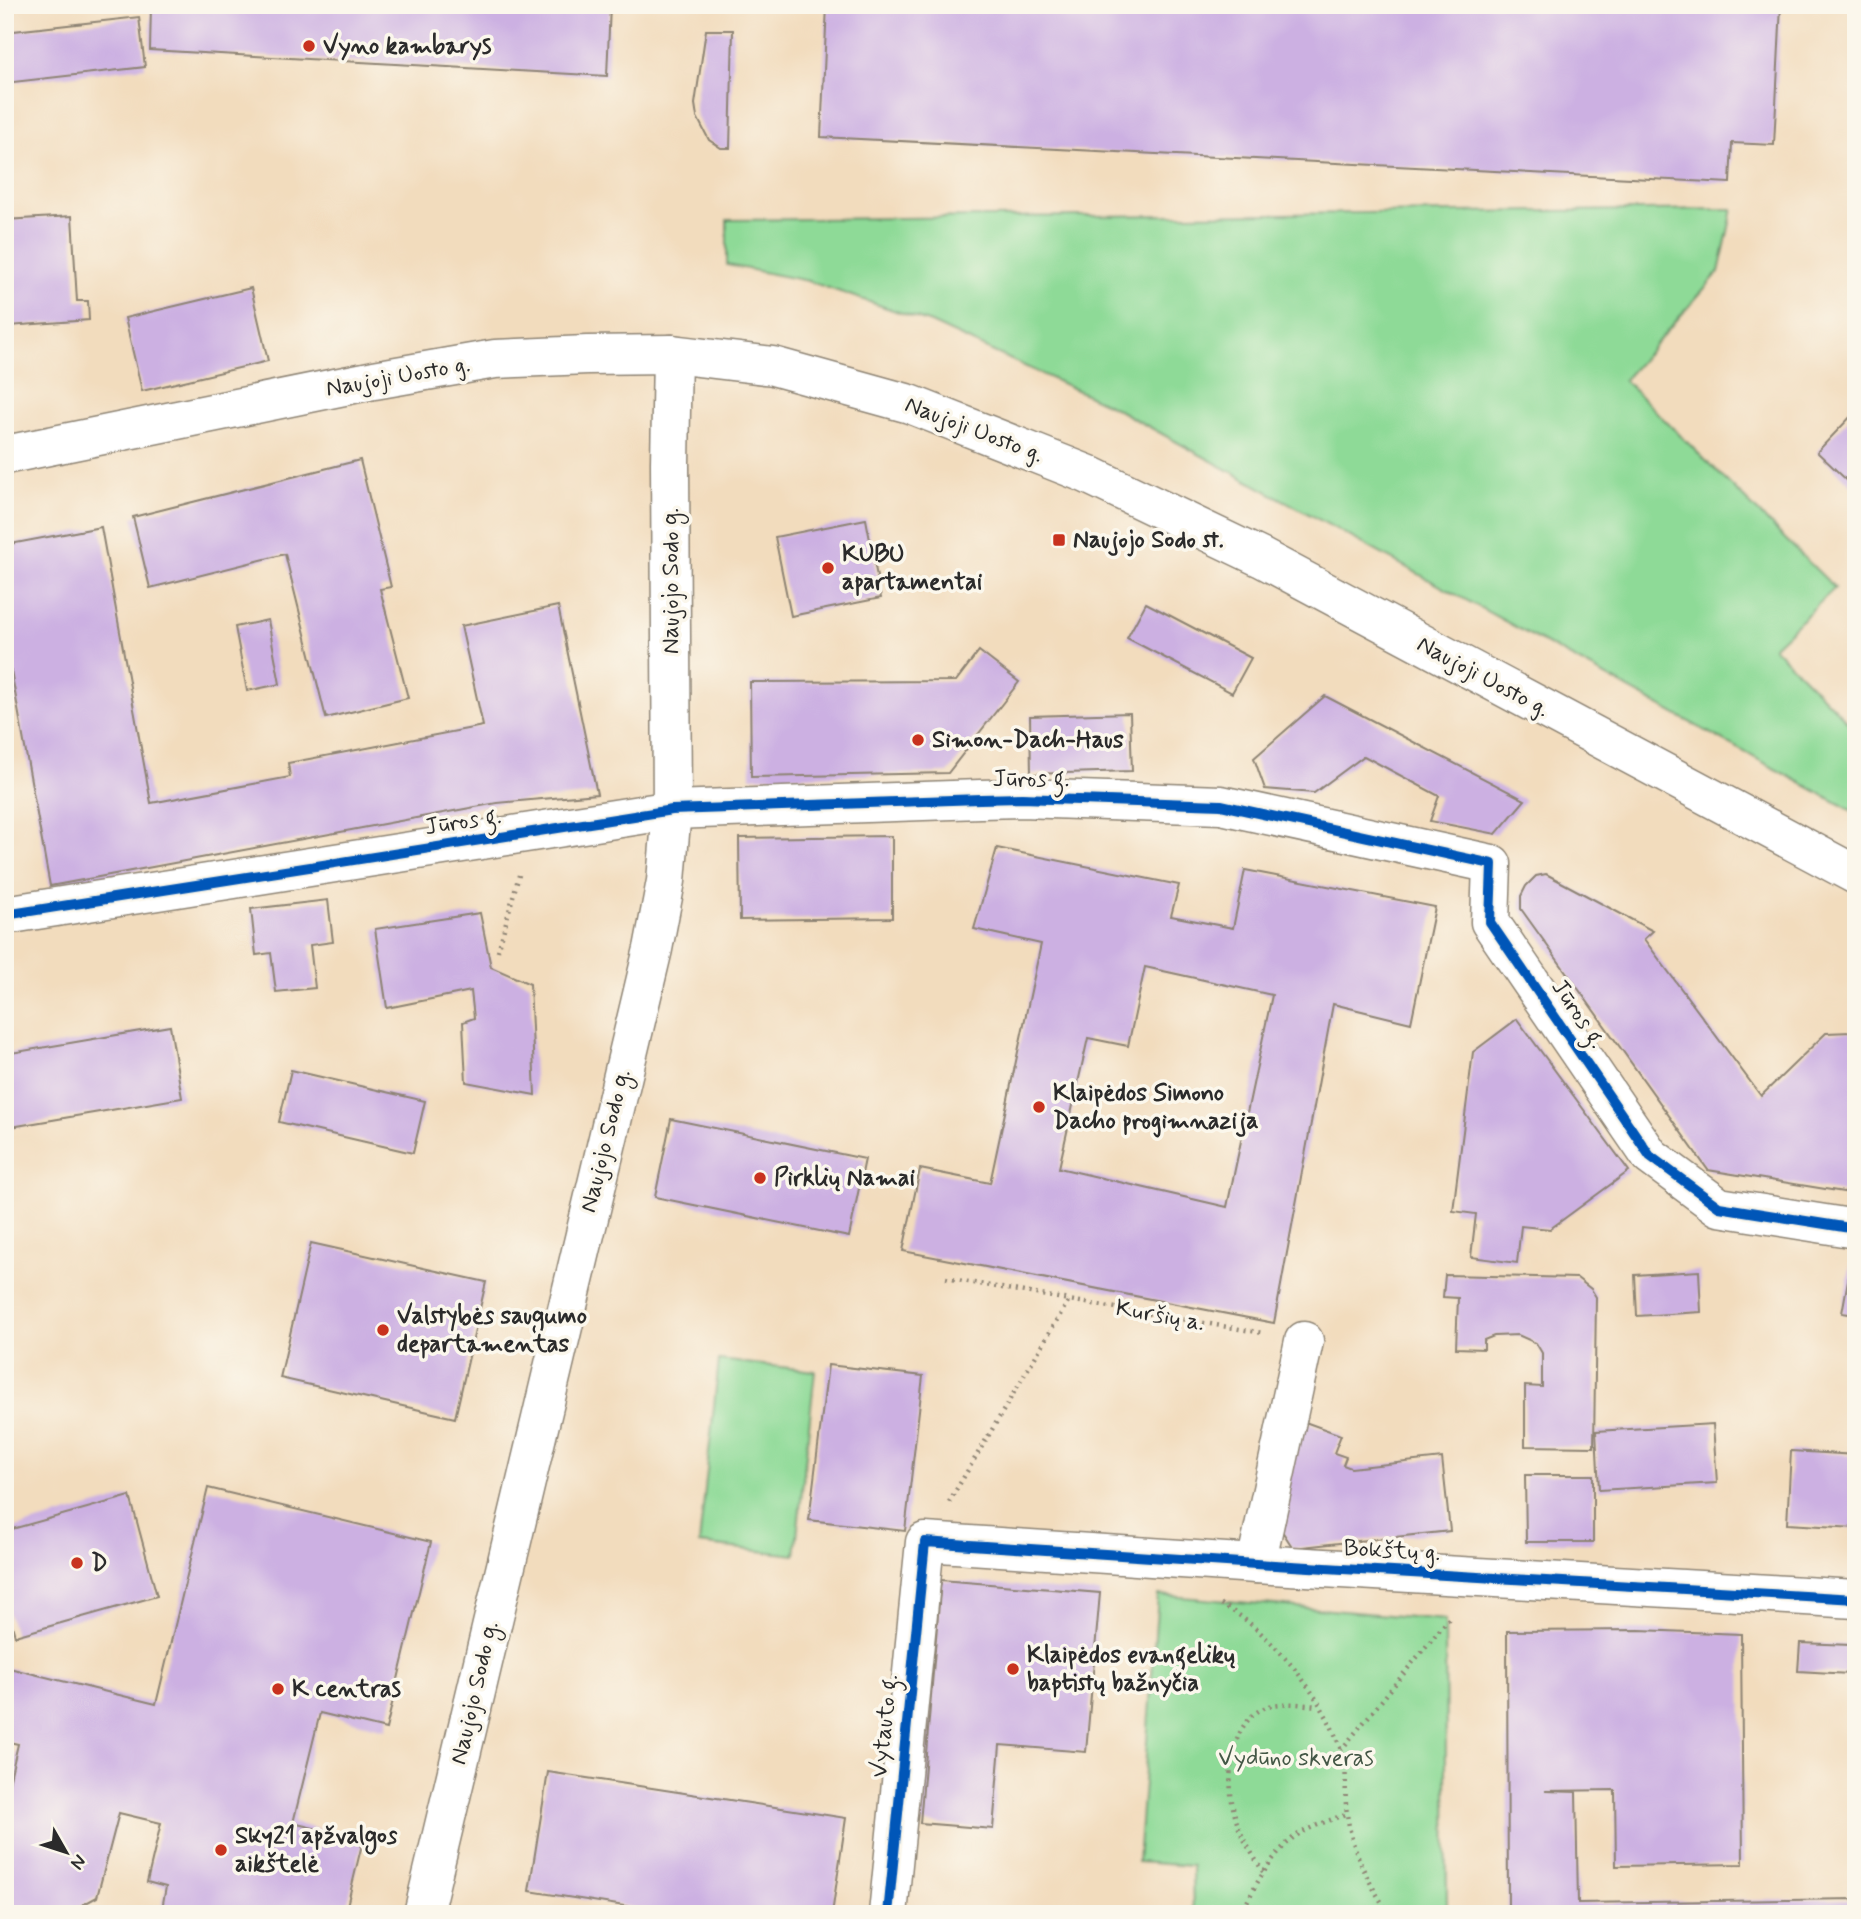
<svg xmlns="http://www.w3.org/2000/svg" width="1861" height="1919" viewBox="0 0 1861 1919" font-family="Mynerve,sans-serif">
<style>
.green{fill:#8eda97;stroke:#5c8261;stroke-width:2}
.building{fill:#ccb0e2;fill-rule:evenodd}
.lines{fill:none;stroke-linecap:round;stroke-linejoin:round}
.minor-casing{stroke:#8e8474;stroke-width:41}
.secondary-casing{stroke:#8e8474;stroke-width:41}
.primary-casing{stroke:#8e8474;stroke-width:41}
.path{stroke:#8e8474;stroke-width:4.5;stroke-dasharray:2 5;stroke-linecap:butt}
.minor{stroke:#fff;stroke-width:38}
.secondary{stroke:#fff;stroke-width:38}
.primary{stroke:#fff;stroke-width:38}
.cycleway-casing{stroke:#fbf7ec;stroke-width:15}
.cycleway{stroke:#0057b8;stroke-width:10}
.poi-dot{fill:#c8321e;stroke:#fbf7ec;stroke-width:2.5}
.labels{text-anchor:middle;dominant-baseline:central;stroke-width:7;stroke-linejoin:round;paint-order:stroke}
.poi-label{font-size:24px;font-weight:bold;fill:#2b2b2b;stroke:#fbf7ec;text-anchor:start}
.street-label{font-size:24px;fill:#2b2b2b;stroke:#fbf7ec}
.park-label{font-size:24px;fill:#445746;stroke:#fbf7ec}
</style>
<rect width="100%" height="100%" fill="#fbf7ec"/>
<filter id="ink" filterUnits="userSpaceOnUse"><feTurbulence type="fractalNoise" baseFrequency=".0143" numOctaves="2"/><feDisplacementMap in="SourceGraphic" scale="14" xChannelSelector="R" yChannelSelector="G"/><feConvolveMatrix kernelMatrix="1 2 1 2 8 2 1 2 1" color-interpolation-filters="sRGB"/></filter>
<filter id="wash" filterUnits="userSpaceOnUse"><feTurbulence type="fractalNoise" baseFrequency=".00686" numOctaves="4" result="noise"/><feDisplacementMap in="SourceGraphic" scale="28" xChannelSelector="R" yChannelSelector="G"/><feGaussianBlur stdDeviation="1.57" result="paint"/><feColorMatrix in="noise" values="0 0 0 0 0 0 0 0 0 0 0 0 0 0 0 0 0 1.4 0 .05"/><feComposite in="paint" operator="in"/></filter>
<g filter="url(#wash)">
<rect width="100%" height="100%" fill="#f2dcbd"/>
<!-- green -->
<g class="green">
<path d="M1733,209L1719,272L1624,380L1835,588L1773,647L1856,730V813L1111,406L931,323L808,281L727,265V220Z"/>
<path d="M719,1360L815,1371L795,1555L699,1544Z"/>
<path d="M1158,1595L1445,1620L1447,1914H1193L1192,1866L1138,1862Z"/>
</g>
<g id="blocks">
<!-- building -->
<g class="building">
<path d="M151,5H610L607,76L150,50Z"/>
<path d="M827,5H1781L1774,145L1732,143L1730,183L821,137Z"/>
<path d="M139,17L145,67L5,83V32Z"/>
<path d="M706,30H733L730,148H721L709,140L697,117L695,104Z"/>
<path d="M72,216L77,301H88L89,320L9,326L5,220Z"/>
<path d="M251,288L268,361L142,391L125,318Z"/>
<path d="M1856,411V489L1817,452Z"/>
<path d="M360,460L391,587L380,589L408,698L326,718L285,554L150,588L133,517Z"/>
<path d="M866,519L881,598L791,616L775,537Z"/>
<path d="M101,527L151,803L290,777L288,763L483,726L461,626L558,606L597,794L497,803L50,886L5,637V545Z"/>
<path d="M1146,603L1251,658L1232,693L1127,638Z"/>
<path d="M268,620L280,684L247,691L235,627Z"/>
<path d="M979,651L1019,682L948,773L751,777L750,682L956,681Z"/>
<path d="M1325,696L1525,800L1496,834L1430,821L1439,796L1364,756L1314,793L1265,789L1254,758Z"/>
<path d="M1130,713L1132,771L1031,774L1030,716Z"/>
<path d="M892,836V918L740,920L739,838Z"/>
<path d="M997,848L1179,885L1171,916L1233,928L1245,870L1435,907L1411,1023L1333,1004L1274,1323L903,1251L920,1169L990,1183L1041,944L974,929ZM1145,967L1272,995L1227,1207L1059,1168L1088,1038L1128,1046Z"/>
<path d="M1546,874L1653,931L1644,939L1761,1096L1826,1033L1851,1032L1856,1034V1194L1708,1170L1521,909V896L1526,886L1536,876Z"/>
<path d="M328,900L333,942L310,945L315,988L276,992L271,953L256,955L251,909Z"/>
<path d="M480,913L491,967L530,984L535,1095L466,1082L463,1022L474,1018L471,991L387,1008L375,929Z"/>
<path d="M1517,1019L1629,1171L1550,1229L1521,1226L1517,1263L1471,1257L1476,1214L1453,1211L1473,1052Z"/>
<path d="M170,1026L182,1098L5,1128V1054Z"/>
<path d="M291,1070L425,1101L413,1153L279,1122Z"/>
<path d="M671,1119L865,1159L849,1237L655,1197Z"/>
<path d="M311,1243L486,1282L455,1418L280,1378Z"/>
<path d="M1853,1253L1856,1254V1315L1842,1313Z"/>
<path d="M1699,1271L1701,1312L1637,1316L1635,1275Z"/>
<path d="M1445,1275L1577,1278L1591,1289L1596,1297L1594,1447L1525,1446V1386L1542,1387V1353L1536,1343L1518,1335L1494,1336L1484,1340V1349L1456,1348L1458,1298L1443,1297Z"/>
<path d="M828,1365L923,1376L905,1531L809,1520Z"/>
<path d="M1305,1422L1341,1435L1334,1453L1346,1457L1343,1465L1351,1468L1442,1458L1450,1531L1293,1548L1271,1514Z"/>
<path d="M1713,1424L1717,1483L1599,1490L1596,1431Z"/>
<path d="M1791,1451L1856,1455V1528L1787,1524Z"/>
<path d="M1525,1475H1593V1542H1526Z"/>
<path d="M208,1488L431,1542L386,1729L320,1713L293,1823L363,1840L345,1914H161L166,1887L147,1882L161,1823L119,1813L97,1897L66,1914H30L5,1908V1800L18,1744L5,1741V1667L156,1704Z"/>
<path d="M130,1496L157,1596L15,1636L5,1600V1531Z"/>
<path d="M941,1580L1100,1593L1086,1752L1000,1745L993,1829L920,1823Z"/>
<path d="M1639,1630L1741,1634L1743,1864L1616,1866L1615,1790L1545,1791L1576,1792L1578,1903L1856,1899V1914H1508L1507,1631Z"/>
<path d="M1800,1643L1851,1645L1849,1674L1798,1671Z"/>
<path d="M548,1772L846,1818L832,1914H675L529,1891Z"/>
</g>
</g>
</g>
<g filter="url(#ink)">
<use href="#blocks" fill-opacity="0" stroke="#8e8474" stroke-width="2"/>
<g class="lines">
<defs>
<g id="minor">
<path d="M5,915L672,810L980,799L1022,798L1221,805L1492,864L1490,922L1650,1156L1719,1207L1856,1229"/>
<path d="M1256,1564L1304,1341"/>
<path d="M888,1914L925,1542L1256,1564L1856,1599"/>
</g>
<path id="secondary" d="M423,1914L653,949L666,881L672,810L670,463L672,354"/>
<path id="primary" d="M5,455L374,380L495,359L587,355L672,354L773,366L910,404L1087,474L1262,558L1856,875"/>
</defs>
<!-- minor casing -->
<use href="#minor" class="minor-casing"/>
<!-- secondary casing -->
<use href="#secondary" class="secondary-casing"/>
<!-- primary casing -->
<use href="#primary" class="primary-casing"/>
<!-- path -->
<g class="path">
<path d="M498,951L519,875"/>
<path d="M946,1278L1069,1300"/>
<path d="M949,1502L1069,1300L1263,1333"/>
<path d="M1221,1604C1230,1610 1240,1615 1248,1622C1288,1654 1333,1712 1344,1762C1347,1776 1345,1791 1346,1805C1350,1849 1366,1878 1389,1914"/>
<path d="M1341,1750L1451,1616"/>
<path d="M1263,1872C1254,1856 1241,1838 1236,1819C1224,1782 1228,1707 1281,1704C1293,1703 1306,1705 1318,1706"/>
<path d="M1241,1914C1255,1886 1269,1858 1293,1838C1306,1828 1332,1820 1347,1813"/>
</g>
<!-- minor -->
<use href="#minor" class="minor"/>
<!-- secondary -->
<use href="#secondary" class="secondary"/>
<!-- primary -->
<use href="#primary" class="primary"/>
<defs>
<g id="cycleway">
<path d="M5,915L672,810L980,799L1022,798L1221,805L1492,864L1490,922L1650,1156L1719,1207L1856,1229"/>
<path d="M888,1914L925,1542L1256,1564L1856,1599"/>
</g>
</defs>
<!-- cycleway casing -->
<use href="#cycleway" class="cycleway-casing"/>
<!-- cycleway -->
<use href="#cycleway" class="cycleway"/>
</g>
</g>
<!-- markers -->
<g class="poi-dot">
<circle cx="309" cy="46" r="7"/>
<rect x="1052" y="533" width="14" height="14" rx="3.5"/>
<circle cx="828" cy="568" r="7"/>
<circle cx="918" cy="740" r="7"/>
<circle cx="1039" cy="1107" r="7"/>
<circle cx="760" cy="1178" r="7"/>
<circle cx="383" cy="1330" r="7"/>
<circle cx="77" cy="1563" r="7"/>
<circle cx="1013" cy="1669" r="7"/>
<circle cx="278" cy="1689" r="7"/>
<circle cx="221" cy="1850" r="7"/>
</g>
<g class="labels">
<!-- poi labels -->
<g class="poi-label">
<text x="323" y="46">Vyno kambarys</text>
<text x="1073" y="540">Naujojo Sodo st.</text>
<text x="842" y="554">KUBU<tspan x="842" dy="28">apartamentai</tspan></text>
<text x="932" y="740">Simon-Dach-Haus</text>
<text x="1053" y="1093">Klaipėdos Simono<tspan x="1053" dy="28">Dacho progimnazija</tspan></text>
<text x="774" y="1178">Pirklių Namai</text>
<text x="397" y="1316">Valstybės saugumo<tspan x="397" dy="28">departamentas</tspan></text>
<text x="91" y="1563">D</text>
<text x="1027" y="1655">Klaipėdos evangelikų<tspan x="1027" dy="28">baptistų bažnyčia</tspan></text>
<text x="292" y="1689">K centras</text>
<text x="235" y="1836">Sky21 apžvalgos<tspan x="235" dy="28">aikštelė</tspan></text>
</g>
<!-- street labels -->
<g class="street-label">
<text transform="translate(398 377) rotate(-10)">Naujoji Uosto g.</text>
<text transform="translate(974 430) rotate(21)">Naujoji Uosto g.</text>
<text transform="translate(671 581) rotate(-90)">Naujojo Sodo g.</text>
<text transform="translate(1483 677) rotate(28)">Naujoji Uosto g.</text>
<text x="1031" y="779">Jūros g.</text>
<text transform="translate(463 822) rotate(-9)">Jūros g.</text>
<text transform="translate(1578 1014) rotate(56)">Jūros g.</text>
<text transform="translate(606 1141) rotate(-76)">Naujojo Sodo g.</text>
<text transform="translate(1160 1316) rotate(10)">Kuršių a.</text>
<text transform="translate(1392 1551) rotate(3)">Bokštų g.</text>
<text transform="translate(475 1693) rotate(-77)">Naujojo Sodo g.</text>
<text transform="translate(885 1726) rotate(-84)">Vytauto g.</text>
</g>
<!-- park labels -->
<g class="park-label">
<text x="1296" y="1758">Vydūno skveras</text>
</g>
</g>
<!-- margin -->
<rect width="1861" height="1919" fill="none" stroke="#fbf7ec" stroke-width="28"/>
<!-- north arrow -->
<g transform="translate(66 1852) rotate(129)" stroke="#fbf7ec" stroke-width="5" paint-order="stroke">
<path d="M0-5L12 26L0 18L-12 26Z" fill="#2b2b2b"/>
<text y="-10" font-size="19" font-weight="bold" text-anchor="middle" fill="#2b2b2b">N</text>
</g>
</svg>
